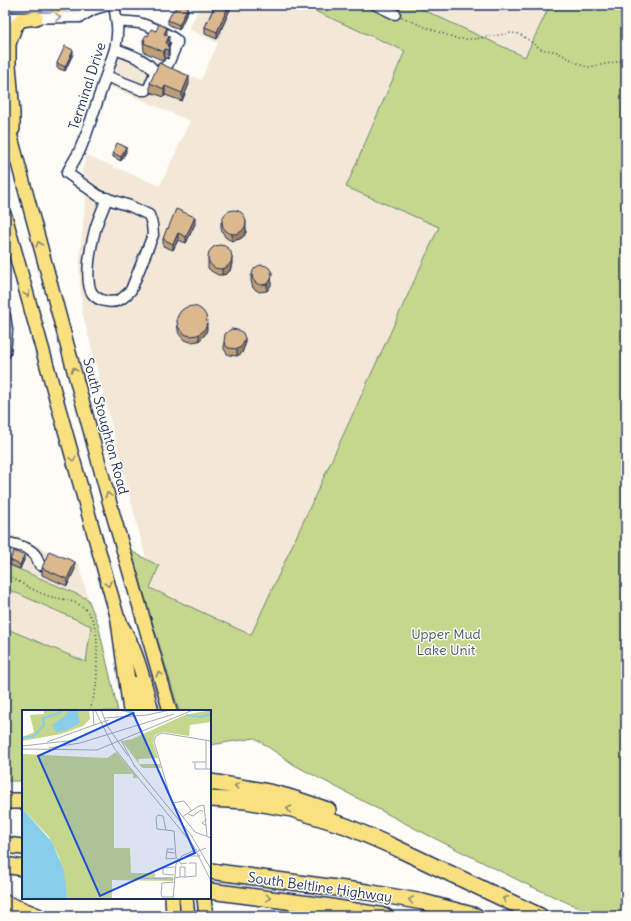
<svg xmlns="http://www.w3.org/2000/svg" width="631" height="921" viewBox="0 0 631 921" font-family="Delius,sans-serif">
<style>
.built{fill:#f3e8d7}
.green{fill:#c5d78c;stroke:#708375}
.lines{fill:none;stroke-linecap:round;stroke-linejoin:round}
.minor-casing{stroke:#1b2f5e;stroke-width:13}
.major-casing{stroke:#1b2f5e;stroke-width:16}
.highway-casing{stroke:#1b2f5e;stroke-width:18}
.path{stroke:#1b2f5e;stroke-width:1.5;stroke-dasharray:1 3;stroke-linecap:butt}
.minor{stroke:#fdfcf7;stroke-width:10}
.major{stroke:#fae180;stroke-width:13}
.highway{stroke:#fae180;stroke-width:15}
.wall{fill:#bc9e79;stroke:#1b2f5e}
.shaded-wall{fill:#998163;stroke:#1b2f5e}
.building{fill:#dbb88d;stroke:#1b2f5e}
.oneway{stroke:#8c96aa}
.oneway2{stroke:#8a886f}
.labels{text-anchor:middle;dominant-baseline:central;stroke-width:3;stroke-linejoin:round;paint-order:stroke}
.street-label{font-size:14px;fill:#1b2f5e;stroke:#fdfcf7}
.park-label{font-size:14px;fill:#46596a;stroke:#fdfcf7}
.inset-river{fill:none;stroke:#88cdea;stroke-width:2}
.inset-road{fill:none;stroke:#a3aaba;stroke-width:1}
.view{fill:#1d4ed8;fill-opacity:0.15;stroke:#1d4ed8;stroke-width:2}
.inset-edge{fill:none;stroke:#1b2f5e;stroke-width:2}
</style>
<rect width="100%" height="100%" fill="#fdfcf7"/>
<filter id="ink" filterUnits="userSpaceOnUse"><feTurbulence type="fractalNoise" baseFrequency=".025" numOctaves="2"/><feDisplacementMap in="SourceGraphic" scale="8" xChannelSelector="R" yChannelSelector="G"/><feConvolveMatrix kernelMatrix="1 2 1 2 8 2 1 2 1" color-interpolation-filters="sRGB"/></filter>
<g filter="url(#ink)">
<!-- built -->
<g class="built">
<path d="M187,5H301L405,51L346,187L439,226L251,635L150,588L159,566L146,559L82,311L79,267L86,194L82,171L86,155L160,186L190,121L109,86L123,46L201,80L218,43L189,29L198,10Z"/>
<path d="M414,5H550L525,57Z"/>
<path d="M5,532L79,564L88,599L5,563Z"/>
<path d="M5,588L91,626L86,662L5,628Z"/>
</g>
<!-- green -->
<g class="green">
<path d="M301,5H413L525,57L550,5H626V916H597L528,885L418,830L296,766L255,738L210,745V711H179L131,551L159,566L150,588L251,635L439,227L346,187L405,51Z"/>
<path d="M5,563L88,599L98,624L118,711H23V781H5V628L86,662L91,626L5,588Z"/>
</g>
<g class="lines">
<defs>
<g id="minor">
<path d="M376,5L395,14"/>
<path d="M5,6L69,7L94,9"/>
<path d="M5,18L80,17L94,9L108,5"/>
<path d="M117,21C124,22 132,22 139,23C147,25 171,35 177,41V43L168,64L165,67L155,73"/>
<path d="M106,76L142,90H146L149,88L155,73C149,60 128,54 115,49"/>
<path d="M107,198C103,209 98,219 95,230C91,244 84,281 92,293C95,297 100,300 105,301C117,304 124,298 131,290L153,235L152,224L149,215L130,206L99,196L67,173L79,152L86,135L115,49C119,31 117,23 114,5"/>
<path d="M5,316L7,330L5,353"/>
<path d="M5,542C15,545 29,546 36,556C37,558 38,562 40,565"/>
</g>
<g id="major">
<path d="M54,5L60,7"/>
<path d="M5,115L110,504L170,711"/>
<path d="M13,129V113L9,65V44L15,27L21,20L36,18"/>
<path d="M5,216L121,630"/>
<path d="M120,623C137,649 144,681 152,711"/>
<path d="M133,683L140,711"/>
<path d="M172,898L173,916"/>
<path d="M186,898L188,916"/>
<path d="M204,898L206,916"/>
</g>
<g id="highway">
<path d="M119,621L131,711"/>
<path d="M210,782C234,786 257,789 281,795C297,799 312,805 328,810"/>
<path d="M210,799L246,801L292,809L346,826L392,846L540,916"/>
<path d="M5,801H23"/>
<path d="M5,845L23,847"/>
<path d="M5,865L23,868"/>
<path d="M210,871L367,892L423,902L476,916"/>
<path d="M210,891L325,906L385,916"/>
<path d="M5,903L38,916"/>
</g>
</defs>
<!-- minor casing -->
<use href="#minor" class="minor-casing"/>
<!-- major casing -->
<use href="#major" class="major-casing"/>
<!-- highway casing -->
<use href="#highway" class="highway-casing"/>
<!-- path -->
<g class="path">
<path d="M402,17L425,27L458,39H474L511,33L520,34L541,49L557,52L583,66L590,67L621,61L626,62"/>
<path d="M5,574C19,581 31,590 46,595C56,599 69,599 78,604C99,616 97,639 97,659C97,669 97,678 96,687C94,695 92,703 90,711"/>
</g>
<!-- minor -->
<use href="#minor" class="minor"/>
<!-- major -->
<use href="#major" class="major"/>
<!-- highway -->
<use href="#highway" class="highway"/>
</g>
<!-- wall -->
<g class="wall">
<path d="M215,5H232L217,39L205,34V27Z"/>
<path d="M174,11H188L179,30L168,24V20Z"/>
<path d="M167,35L169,45V55L168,59L165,58L164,61L144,52L143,40L148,36Z"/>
<path d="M73,54L65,71L57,68V63Z"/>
<path d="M150,83L189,84L182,101L165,95L164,97L150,92Z"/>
<path d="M126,152L121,161L113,157V153Z"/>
<path d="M221,222L246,228V232L244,236L240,239L232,241L228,239L225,237L221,229Z"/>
<path d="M195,224L186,243L178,240L173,250L163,246V239L168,229Z"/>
<path d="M208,257L232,263L230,271L226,274L222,275H218L211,271L208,268Z"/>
<path d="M251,275L271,285L267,291L259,292L253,288L251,281Z"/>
<path d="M177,317L207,329L204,336L199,341L191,342L184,340L179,334L178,331Z"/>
<path d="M224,342L245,345L243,350L242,353L237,356L229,355L227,354L224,349Z"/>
<path d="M10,560H24L20,569L10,565Z"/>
<path d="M42,568L75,569L67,586L42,575Z"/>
</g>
<!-- shaded-wall -->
<g class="shaded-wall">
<path d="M229,5H232L217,39V32Z"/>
<path d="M188,7V11L179,30V25Z"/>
<path d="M167,28V36L164,34Z"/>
<path d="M169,36V45L168,48L169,47V55L168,59V50L166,43Z"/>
<path d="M165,49V58L164,61V52Z"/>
<path d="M73,50V54L65,71V67Z"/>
<path d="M189,76V84L182,101V93Z"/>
<path d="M165,86V95L164,97V89Z"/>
<path d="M126,147V152L121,161V157Z"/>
<path d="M195,217V224L186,243V237Z"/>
<path d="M246,221V232L244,236L240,239L232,241V234Z"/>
<path d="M178,233V240L173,250V244Z"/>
<path d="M232,256V263L230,271L226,274L222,275V269Z"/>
<path d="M272,272L271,285L267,291V284Z"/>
<path d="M207,323V329L206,333L204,336L199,341V334Z"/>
<path d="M245,338V345L243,350L242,353L237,356V349Z"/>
<path d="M24,556V560L20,569V565Z"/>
<path d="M75,562V569L67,586V579Z"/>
</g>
<!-- building -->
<g class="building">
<path d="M177,5H184L188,7L179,25L168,20L173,10L174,11Z"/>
<path d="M215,5H229L217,32L205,27Z"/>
<path d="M159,24L167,28L164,34L169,36L166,43L168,44L167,46L169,47L168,50L165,49L164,52L144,43L145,40H143L146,35L148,36L151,29L156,31Z"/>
<path d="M65,46L73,50L65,67L57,63Z"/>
<path d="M159,63L189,76L182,93L165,86L164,89L150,83Z"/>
<path d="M117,143L126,147L121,157L113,153Z"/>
<path d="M176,209L195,217L186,237L178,233L173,244L163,239L167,228L168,229Z"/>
<circle cx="234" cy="222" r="12"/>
<circle cx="220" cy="257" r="12"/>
<circle cx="262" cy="275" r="10"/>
<circle cx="192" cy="321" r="15"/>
<path d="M231,329L239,330L243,333L244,336L245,338L243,344L242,346L237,349L229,348L227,347L224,342L225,334Z"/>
<path d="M14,551L24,556L20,565L10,560Z"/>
<path d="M49,551L75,562L67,579L42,568Z"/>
</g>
<!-- one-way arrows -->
<defs><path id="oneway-chevron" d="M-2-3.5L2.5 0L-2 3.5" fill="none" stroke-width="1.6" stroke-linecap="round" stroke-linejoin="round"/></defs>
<use class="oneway" href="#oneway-chevron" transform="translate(58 17) rotate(-1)"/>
<g class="oneway2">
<use href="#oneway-chevron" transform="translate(39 244) rotate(-105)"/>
<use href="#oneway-chevron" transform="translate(27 294) rotate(74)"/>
<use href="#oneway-chevron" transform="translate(74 370) rotate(-105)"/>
<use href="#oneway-chevron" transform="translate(73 459) rotate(75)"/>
<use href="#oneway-chevron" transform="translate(108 495) rotate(-105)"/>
<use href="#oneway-chevron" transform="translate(108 584) rotate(74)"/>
<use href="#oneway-chevron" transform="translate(159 674) rotate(-107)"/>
<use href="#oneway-chevron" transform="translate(237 786) rotate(-172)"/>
<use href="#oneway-chevron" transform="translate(289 809) rotate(-168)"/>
<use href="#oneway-chevron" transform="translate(268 898) rotate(7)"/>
<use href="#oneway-chevron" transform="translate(505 899) rotate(-154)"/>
<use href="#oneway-chevron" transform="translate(411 900) rotate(-170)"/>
</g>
</g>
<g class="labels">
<!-- street labels -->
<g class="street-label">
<text transform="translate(87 86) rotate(-72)">Terminal Drive</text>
<text transform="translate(106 426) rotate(75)">South Stoughton Road</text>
<text transform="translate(320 887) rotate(8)">South Beltline Highway</text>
</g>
<!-- park labels -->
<g class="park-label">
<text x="446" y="634">Upper Mud<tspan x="446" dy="16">Lake Unit</tspan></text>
</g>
</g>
<!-- overview -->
<g transform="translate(22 710)">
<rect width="189" height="189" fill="#fdfcf7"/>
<path d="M22,0H67L68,9L61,16L39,24L0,31V27L12,22L8,5L22,4ZM189,0V12L168,15L167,26L141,22L133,25L131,32L136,48L116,49L117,54H138L139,58H120L100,31L110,29L163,5ZM94,42L116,68H111V64H92V138H108L109,163H133V167H151V171L90,170V189H45L37,147L27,127L0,98V44L85,48Z" fill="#c5d78c"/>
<path d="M48,0H55L58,13L43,21L34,22L30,15L44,5ZM0,52V98L30,132L42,161L45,189H0Z" fill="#88cdea"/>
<path class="inset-river" d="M99,0L113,3M164,5L179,7L189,4M0,28L12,26L22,15L21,8L38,3L39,0"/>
<path class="inset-road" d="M73,0L92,38L171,135L189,171M79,0L86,17L106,46M82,8L125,5L148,0M72,15L87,10M99,30L113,57M184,30V59M189,31L140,23L134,26L132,31L150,93L173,122L189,128M25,32L72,15L71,0M0,36L55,30M27,38L58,33L152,4M1,39L75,40L171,0M170,52H184M173,52V59H189M112,55L169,125L189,159M150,93L162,91L170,101M166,104L171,106L179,100L181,102M160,107L177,96L182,95L185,126M185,109L180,113L185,116M144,120L141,106L136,105L134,108L135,119L152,121L154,147L159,154L165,153M152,139H145V142L153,143M145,142L144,149L154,148M166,145L184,138M164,146H178M152,165L141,164V158L153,157M163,167L174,166V153H167M113,168L152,169M152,168L158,167H163V157H158V167M151,187H140L139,184L140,173L152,172M151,189L154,154L160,146L175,139"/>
<path class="view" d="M111,3L173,143L78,186L16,46Z"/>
<rect width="189" height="189" class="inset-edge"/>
</g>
<!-- margin -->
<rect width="631" height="921" fill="none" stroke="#fdfcf7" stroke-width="20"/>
<rect x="10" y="10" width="611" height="901" fill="none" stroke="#1b2f5e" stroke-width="1.5" filter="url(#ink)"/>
</svg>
